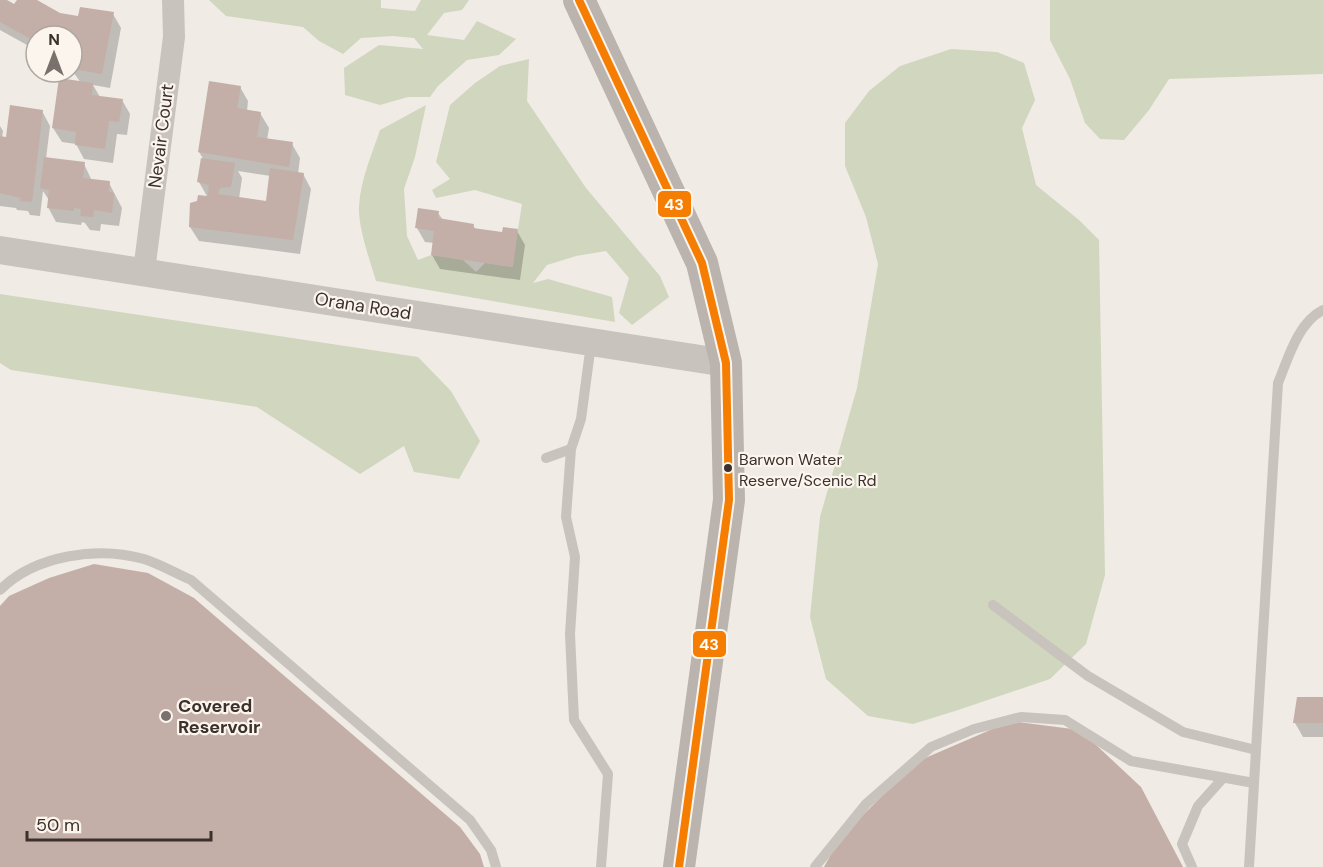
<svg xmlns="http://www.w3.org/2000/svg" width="1323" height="867" viewBox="0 0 1323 867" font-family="'DM Sans',sans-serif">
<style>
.green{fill:#d1d6bf}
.shadow{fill:#0003;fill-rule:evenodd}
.building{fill:#c3afa7}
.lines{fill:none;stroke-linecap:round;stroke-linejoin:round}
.service{stroke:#c9c3be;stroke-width:10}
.minor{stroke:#c9c3be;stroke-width:22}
.tertiary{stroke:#c9c3be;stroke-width:28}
.secondary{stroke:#bab3ae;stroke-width:32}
.bus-1-casing{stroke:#fbf5ee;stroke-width:12}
.bus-1{stroke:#f57e02;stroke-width:8}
.bus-dot{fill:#3b302b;stroke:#fbf5ee;stroke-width:2}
.poi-dot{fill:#7a716c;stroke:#fbf5ee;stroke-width:2}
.labels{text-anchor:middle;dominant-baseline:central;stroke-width:4.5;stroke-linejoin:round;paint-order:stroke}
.bus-label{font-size:16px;fill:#3b302b;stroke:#fbf5ee;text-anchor:start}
.street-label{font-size:18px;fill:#3b302b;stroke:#fbf5ee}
.poi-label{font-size:18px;font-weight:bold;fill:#3b302b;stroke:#fbf5ee;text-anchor:start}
.line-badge{stroke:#fbf5ee;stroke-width:2}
.badge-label{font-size:16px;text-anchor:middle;font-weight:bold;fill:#fff}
</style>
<rect width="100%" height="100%" fill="#f0ebe5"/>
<!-- green -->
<g class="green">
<path d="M209,0H381V8L415,11L421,0H469L462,10L444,13L427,35L464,40L477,21L516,39L499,55L467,60L438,86L430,97H408L380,105L345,95L344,68L379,45L423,49L414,38L393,36L361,38L343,54L319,41L303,27L226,16Z"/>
<path d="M1050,0H1323V74L1169,79L1149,110L1124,140L1100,139L1085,123L1070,79L1050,40Z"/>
<path d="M951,49L997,52L1024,63L1035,100L1022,128L1036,185L1079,220L1099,240L1105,575L1086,644L1050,679L955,711L913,724L868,716L826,679L810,617L820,517L857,388L878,264L866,217L845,166V123L869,91L900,66Z"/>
<path d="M529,59L527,101L586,188L660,276L669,297L632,325L619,313L629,278L606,251L576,256L547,265L533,283L548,279L612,297L615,322L376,281C370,261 358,227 359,207C360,181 372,154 380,130L426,105L415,157L404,189L407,236L418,260L431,255L463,260L476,272L485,263L512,267L522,204L475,190L436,198L432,190L450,179L436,162L450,105L475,83L500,66Z"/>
<path d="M0,294L418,357L451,391L480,441L459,479L414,472L404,446L360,474L257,407L11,370L0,363Z"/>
</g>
<!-- shadow -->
<g class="shadow">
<path d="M0,0L14,6L18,0H34L60,15L79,18L113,14L121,28L110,88L93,85L100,97L122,100L130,114L127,135L117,134L113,163L84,159L76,144L62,142L53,128L81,83L72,70V36H36V50L0,30Z"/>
<path d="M240,87L248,101L247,111L260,113L269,128L267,140L292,144L300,158L298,174H303L311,189L300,254L199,241L190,227L208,198L199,182L204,160L199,152ZM238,171L271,176L267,203L239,199L242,178Z"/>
<path d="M42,111L50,126L46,159L84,164L92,181L109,183L122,208L119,226L101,224L100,231L90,230L85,223L82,222L81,225L56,222L48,207L49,200L43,191L40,216L30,215L28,211L17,210L16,208L0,206V126L3,131L2,138L7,139Z"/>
<path d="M438,213L443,220L473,225L476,230L503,233L517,231L525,245L520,280L440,269L432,255L434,243L425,242L417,228Z"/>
<path d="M1323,699V737H1303L1295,723Z"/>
</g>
<!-- building -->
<g class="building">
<path d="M0,0H7L14,4L17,0H37L60,13L78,16L80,7L114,12L102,74L72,69L74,58L72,57V36H36V42L0,22Z"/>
<path d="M59,78L93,83L92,95L123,99L119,122L109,121L105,149L75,145L76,132L52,128Z"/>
<path d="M209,81L241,86L237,108L261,112L257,137L293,142L289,167L198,152Z"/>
<path d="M10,105L43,110L32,202L20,201L21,198L0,193V136L6,137Z"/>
<path d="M44,157L85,162L83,178L110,181L109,192L114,193L112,213L94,210L93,217L80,216L81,209L74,208V211L47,208L49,190L40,188Z"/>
<path d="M201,158L235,163L231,187L220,188L218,194L266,201L270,168L304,173L293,240L189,227L190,203L197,201L198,195L208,196L209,185L197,182Z"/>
<path d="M418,208L439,211L438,218L474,224L473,228L502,232L503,227L518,229L513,267L431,255L434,231L415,228Z"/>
<path d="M94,564L148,573L194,598L460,827L480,854L484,867H0V606L9,596L49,578Z"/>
<path d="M1297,697H1323V723H1293Z"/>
<path d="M1011,721L1080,730L1141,787L1183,867H824L840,838L916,762Z"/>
</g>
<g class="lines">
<!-- service -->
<g class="service">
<path d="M591,344L581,419L571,449L566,517L575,557L570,634L574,720L608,774L601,867"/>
<path d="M546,458L571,449"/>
<path d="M0,590C35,555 98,546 144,559C160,564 175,573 191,580L470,820L491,850L496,867"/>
<path d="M993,605L1088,676L1183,732L1256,750"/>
<path d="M815,867L866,804L931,747L974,729L1021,717L1065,720L1131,761L1254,783"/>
<path d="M1192,867L1182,844L1198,806L1223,778"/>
<path d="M1249,867L1278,383C1288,359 1298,322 1323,310"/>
</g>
<!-- minor -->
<path class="minor" d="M144,271L174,37L173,0"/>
<!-- tertiary -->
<path class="tertiary" d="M0,250L726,363"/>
<!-- secondary -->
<path class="secondary" d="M579,0L702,263L726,363L729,500L679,867"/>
<defs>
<path id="bus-1" d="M579,0L702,263L726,363L729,500L679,867"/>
</defs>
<!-- bus-1 casing -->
<use href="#bus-1" class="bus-1-casing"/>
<!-- bus-1 -->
<use href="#bus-1" class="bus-1"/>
</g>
<!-- markers -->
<circle class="bus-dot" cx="728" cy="468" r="5"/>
<circle class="poi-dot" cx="166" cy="716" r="6"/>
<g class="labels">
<!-- bus labels -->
<g class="bus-label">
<text x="739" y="459">Barwon Water<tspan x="739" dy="21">Reserve/Scenic Rd</tspan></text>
</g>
<!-- street labels -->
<g class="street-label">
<text transform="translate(161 136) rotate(-83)">Nevair Court</text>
<text transform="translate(363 306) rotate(9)">Orana Road</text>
</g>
<!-- poi labels -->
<g class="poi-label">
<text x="178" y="706">Covered<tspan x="178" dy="21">Reservoir</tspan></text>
</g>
</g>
<g class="line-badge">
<rect x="657" y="190" width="35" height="28" rx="6" fill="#f57e02"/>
<rect x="692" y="630" width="35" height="28" rx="6" fill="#f57e02"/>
</g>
<g class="badge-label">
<text x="674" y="210">43</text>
<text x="709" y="650">43</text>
</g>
<!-- north arrow -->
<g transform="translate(54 54)"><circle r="28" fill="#fbf5ee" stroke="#aea6a0" stroke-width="1.5"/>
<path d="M0-4.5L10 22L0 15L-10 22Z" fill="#7a716c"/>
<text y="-9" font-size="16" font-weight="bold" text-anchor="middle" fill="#3b302b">N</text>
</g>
<!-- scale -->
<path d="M27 831v9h184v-9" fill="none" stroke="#3b302b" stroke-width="3"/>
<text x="36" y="831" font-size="18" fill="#3b302b" stroke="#fbf5ee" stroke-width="4.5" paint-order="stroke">50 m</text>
</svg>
